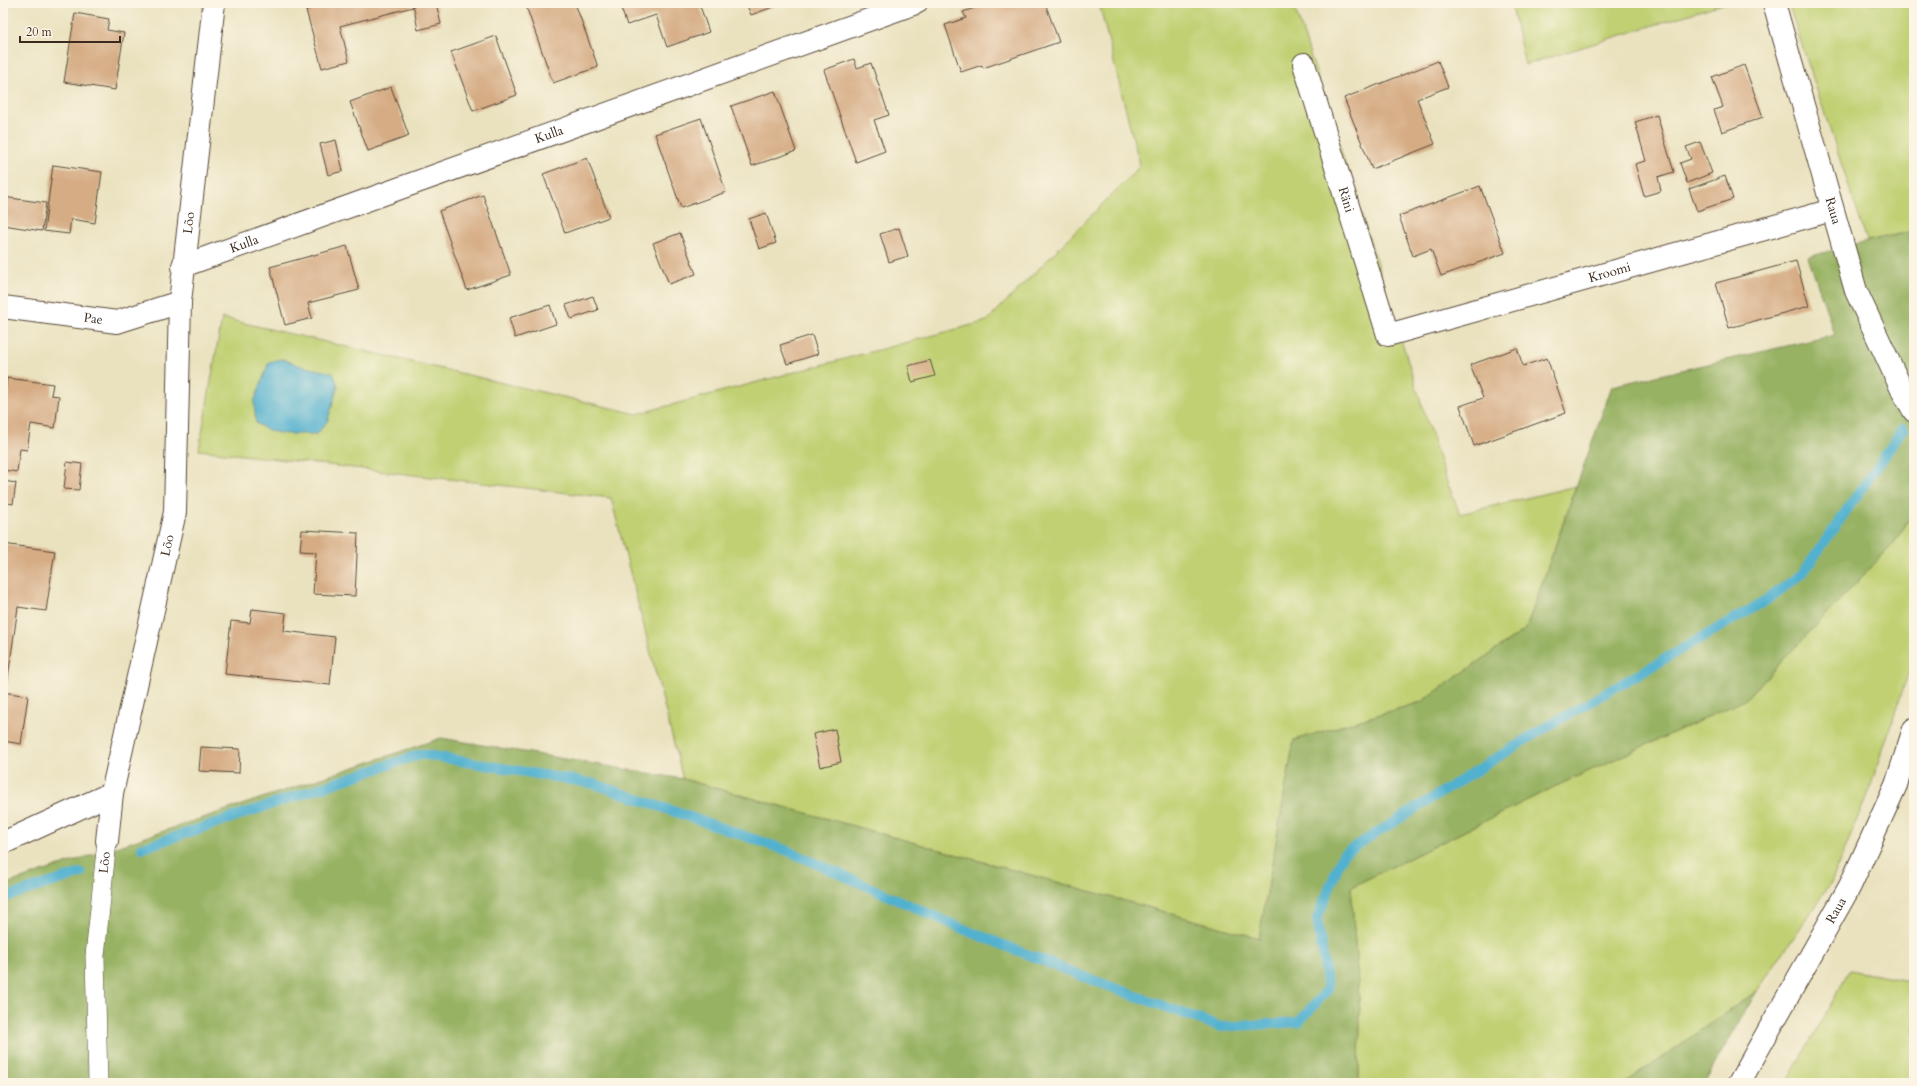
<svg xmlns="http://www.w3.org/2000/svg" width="1917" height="1086" viewBox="0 0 1917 1086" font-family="Cardo,serif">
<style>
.green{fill:#c0d072;stroke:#7e7d48}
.forest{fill:#98b264;stroke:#6a6e41}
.water{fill:#51b1cf;stroke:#466e76}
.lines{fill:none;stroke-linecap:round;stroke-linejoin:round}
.stream{stroke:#51b1cf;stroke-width:10}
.building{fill:#d5ac84}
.service-casing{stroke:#554636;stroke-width:20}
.minor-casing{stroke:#554636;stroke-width:24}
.service{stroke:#fff;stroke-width:19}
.minor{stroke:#fff;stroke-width:22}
.labels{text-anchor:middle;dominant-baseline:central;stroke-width:4;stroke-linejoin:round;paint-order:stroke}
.street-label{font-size:13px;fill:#3b2a1e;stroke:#fcf5e5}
</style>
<rect width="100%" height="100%" fill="#fcf5e5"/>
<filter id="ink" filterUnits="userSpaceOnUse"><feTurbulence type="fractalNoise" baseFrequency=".025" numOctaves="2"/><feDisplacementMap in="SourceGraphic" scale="8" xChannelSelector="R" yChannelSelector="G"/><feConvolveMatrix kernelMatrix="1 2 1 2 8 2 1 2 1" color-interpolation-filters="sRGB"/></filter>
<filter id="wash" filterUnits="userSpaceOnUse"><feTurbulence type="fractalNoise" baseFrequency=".012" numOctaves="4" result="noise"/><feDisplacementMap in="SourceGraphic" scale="16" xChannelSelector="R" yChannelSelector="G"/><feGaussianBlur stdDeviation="0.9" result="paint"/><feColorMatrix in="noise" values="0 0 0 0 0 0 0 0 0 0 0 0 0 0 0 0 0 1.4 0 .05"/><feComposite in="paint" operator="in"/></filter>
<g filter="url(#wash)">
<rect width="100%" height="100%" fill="#eae2bf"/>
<!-- green -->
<g class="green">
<path d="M1099,3H1293L1316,72L1445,477L1460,514L1576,486L1526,629L1421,702L1294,740L1259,938L683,779L611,498L199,450L222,318L637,414L987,321L1140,166Z"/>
<path d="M1511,3H1725L1525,65Z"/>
<path d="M1788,3H1914V231L1867,241Z"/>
<path d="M1914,512V656L1871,785L1831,883L1757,991L1625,1083H1359L1360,1013L1351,887L1556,786L1745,700L1894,543Z"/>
<path d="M1850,970L1914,982V1083H1786Z"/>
</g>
<!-- forest -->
<g class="forest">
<path d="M1914,231V512L1894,543L1745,700L1556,786L1351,887L1360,1013L1359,1083H3V885L441,738L683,779L1259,938L1294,740L1421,702L1526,629L1612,386L1835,335L1808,257L1867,241Z"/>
<path d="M1757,991L1704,1083H1625Z"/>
</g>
<!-- water -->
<path class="water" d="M282,359L301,366L333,373L338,386L328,420L317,434C293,433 277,438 256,423L254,402L269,362Z"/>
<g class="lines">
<!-- stream -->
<g class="stream">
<path d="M142,848L421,754L595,784L788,851L963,929L1079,975L1220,1027L1299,1022L1328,989L1317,919L1343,854L1538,732L1767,600L1803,573L1903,429"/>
<path d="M3,898L81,873"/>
</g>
</g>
<g id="blocks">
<!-- building -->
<g class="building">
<path d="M332,3H412L413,7L340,26L349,61L322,68L306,10Z"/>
<path d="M413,3H436L441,24L418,30Z"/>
<path d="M525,3H575L598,67L553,83Z"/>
<path d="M619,3H699L709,32L667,47L656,15L627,25Z"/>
<path d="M746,3H784L751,15Z"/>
<path d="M989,3H1045L1059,42L983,68L982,65L961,72L945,25L966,18L963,12Z"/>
<path d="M75,13L109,19L107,30L124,33L115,90L64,82Z"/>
<path d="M496,36L517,95L473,111L451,52Z"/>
<path d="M854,59L857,68L871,63L889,115L874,120L885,151L856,162L824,70Z"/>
<path d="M1438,61L1448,87L1417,99L1435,144L1372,169L1344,98Z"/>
<path d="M1744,65L1763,117L1722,132L1714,110L1723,107L1712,77Z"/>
<path d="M391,87L409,136L368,151L350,102Z"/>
<path d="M775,91L796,151L752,166L731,106Z"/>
<path d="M1657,115L1674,172L1658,177L1661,191L1644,196L1635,164L1646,161L1635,122Z"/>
<path d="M701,118L726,192L681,208L655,134Z"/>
<path d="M336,140L343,171L328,175L320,144Z"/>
<path d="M1700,142L1712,173L1687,183L1680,163L1691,159L1686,147Z"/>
<path d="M587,158L609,217L565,233L543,174Z"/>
<path d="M53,165L102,172L95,223L71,219L69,234L44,231Z"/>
<path d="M1725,176L1733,199L1697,211L1689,189Z"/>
<path d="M1480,186L1505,253L1441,276L1431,249L1413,256L1399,216Z"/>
<path d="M483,195L511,275L467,290L439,211Z"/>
<path d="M3,197L46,203L42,231L3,225Z"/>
<path d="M766,213L776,243L759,249L749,219Z"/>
<path d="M899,228L908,256L889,262L880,234Z"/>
<path d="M680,233L696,274L669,284L653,243Z"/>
<path d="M347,246L359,290L308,303L312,318L285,325L270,267Z"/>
<path d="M1796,261L1809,306L1729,328L1716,283Z"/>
<path d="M593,296L598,310L571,319L566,305Z"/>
<path d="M550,305L556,324L515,338L509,318Z"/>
<path d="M812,335L818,354L787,364L780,345Z"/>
<path d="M1517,348L1523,366L1547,358L1566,413L1474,446L1460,406L1483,398L1470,365Z"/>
<path d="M930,360L935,376L912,382L908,366Z"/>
<path d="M7,378L53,384L51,395L59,396L55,428L31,424L27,450L20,449L17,472L3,470V409Z"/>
<path d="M67,462L82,464L79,490L64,489Z"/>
<path d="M3,481L16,483L13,504L3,502Z"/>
<path d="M302,530L358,533L355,596L313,594L316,552L300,551Z"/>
<path d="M3,544L55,551L46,611L18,607L7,684H3Z"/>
<path d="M252,609L286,613L284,631L335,637L330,685L225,674L231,621L250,623Z"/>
<path d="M3,692L28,696L21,744L3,741Z"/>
<path d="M835,729L841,762L820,767L813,734Z"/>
<path d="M201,747L240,749L239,773L199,771Z"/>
</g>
</g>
</g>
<g filter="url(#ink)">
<use href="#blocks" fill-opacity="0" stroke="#554636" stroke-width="1"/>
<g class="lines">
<defs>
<g id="service">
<path id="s1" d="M98,1083L95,956L107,841"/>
</g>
<g id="minor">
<path id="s2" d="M1774,3L1856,291L1903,392L1914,411"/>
<path id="s3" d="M1304,64L1388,335L1832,210"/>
<path id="s4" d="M183,266L916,3"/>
<path id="s5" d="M3,307L117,322L180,302"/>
<path id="s6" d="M107,841L112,793L175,512L180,302L214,3"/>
<path d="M3,843L112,793"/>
<path id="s7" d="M1739,1083L1850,886L1896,785L1914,729"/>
</g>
</defs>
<!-- service casing -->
<use href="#service" class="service-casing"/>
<!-- minor casing -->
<use href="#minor" class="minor-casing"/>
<!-- service -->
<use href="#service" class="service"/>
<!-- minor -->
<use href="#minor" class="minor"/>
</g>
</g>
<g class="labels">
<!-- street labels -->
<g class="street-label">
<text stroke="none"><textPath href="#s4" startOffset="389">Kulla</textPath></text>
<text stroke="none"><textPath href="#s3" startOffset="142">Räni</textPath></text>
<text stroke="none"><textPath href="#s2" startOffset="216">Raua</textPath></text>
<text stroke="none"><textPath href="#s6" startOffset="626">Lõo</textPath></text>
<text stroke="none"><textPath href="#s4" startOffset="65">Kulla</textPath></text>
<text stroke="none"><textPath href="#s3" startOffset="514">Kroomi</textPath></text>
<text stroke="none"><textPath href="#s5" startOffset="91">Pae</textPath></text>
<text stroke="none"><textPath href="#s6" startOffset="302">Lõo</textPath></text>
<text stroke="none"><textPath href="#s1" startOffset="221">Lõo</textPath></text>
<text stroke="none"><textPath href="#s7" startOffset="198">Raua</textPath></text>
</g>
</g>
<!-- margin -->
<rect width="1917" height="1086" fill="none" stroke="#fcf5e5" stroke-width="16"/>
<!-- scale -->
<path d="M20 36v6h100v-6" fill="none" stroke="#3b2a1e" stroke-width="2"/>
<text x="26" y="36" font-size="12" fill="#3b2a1e" stroke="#fcf5e5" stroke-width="3" paint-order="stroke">20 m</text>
</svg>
